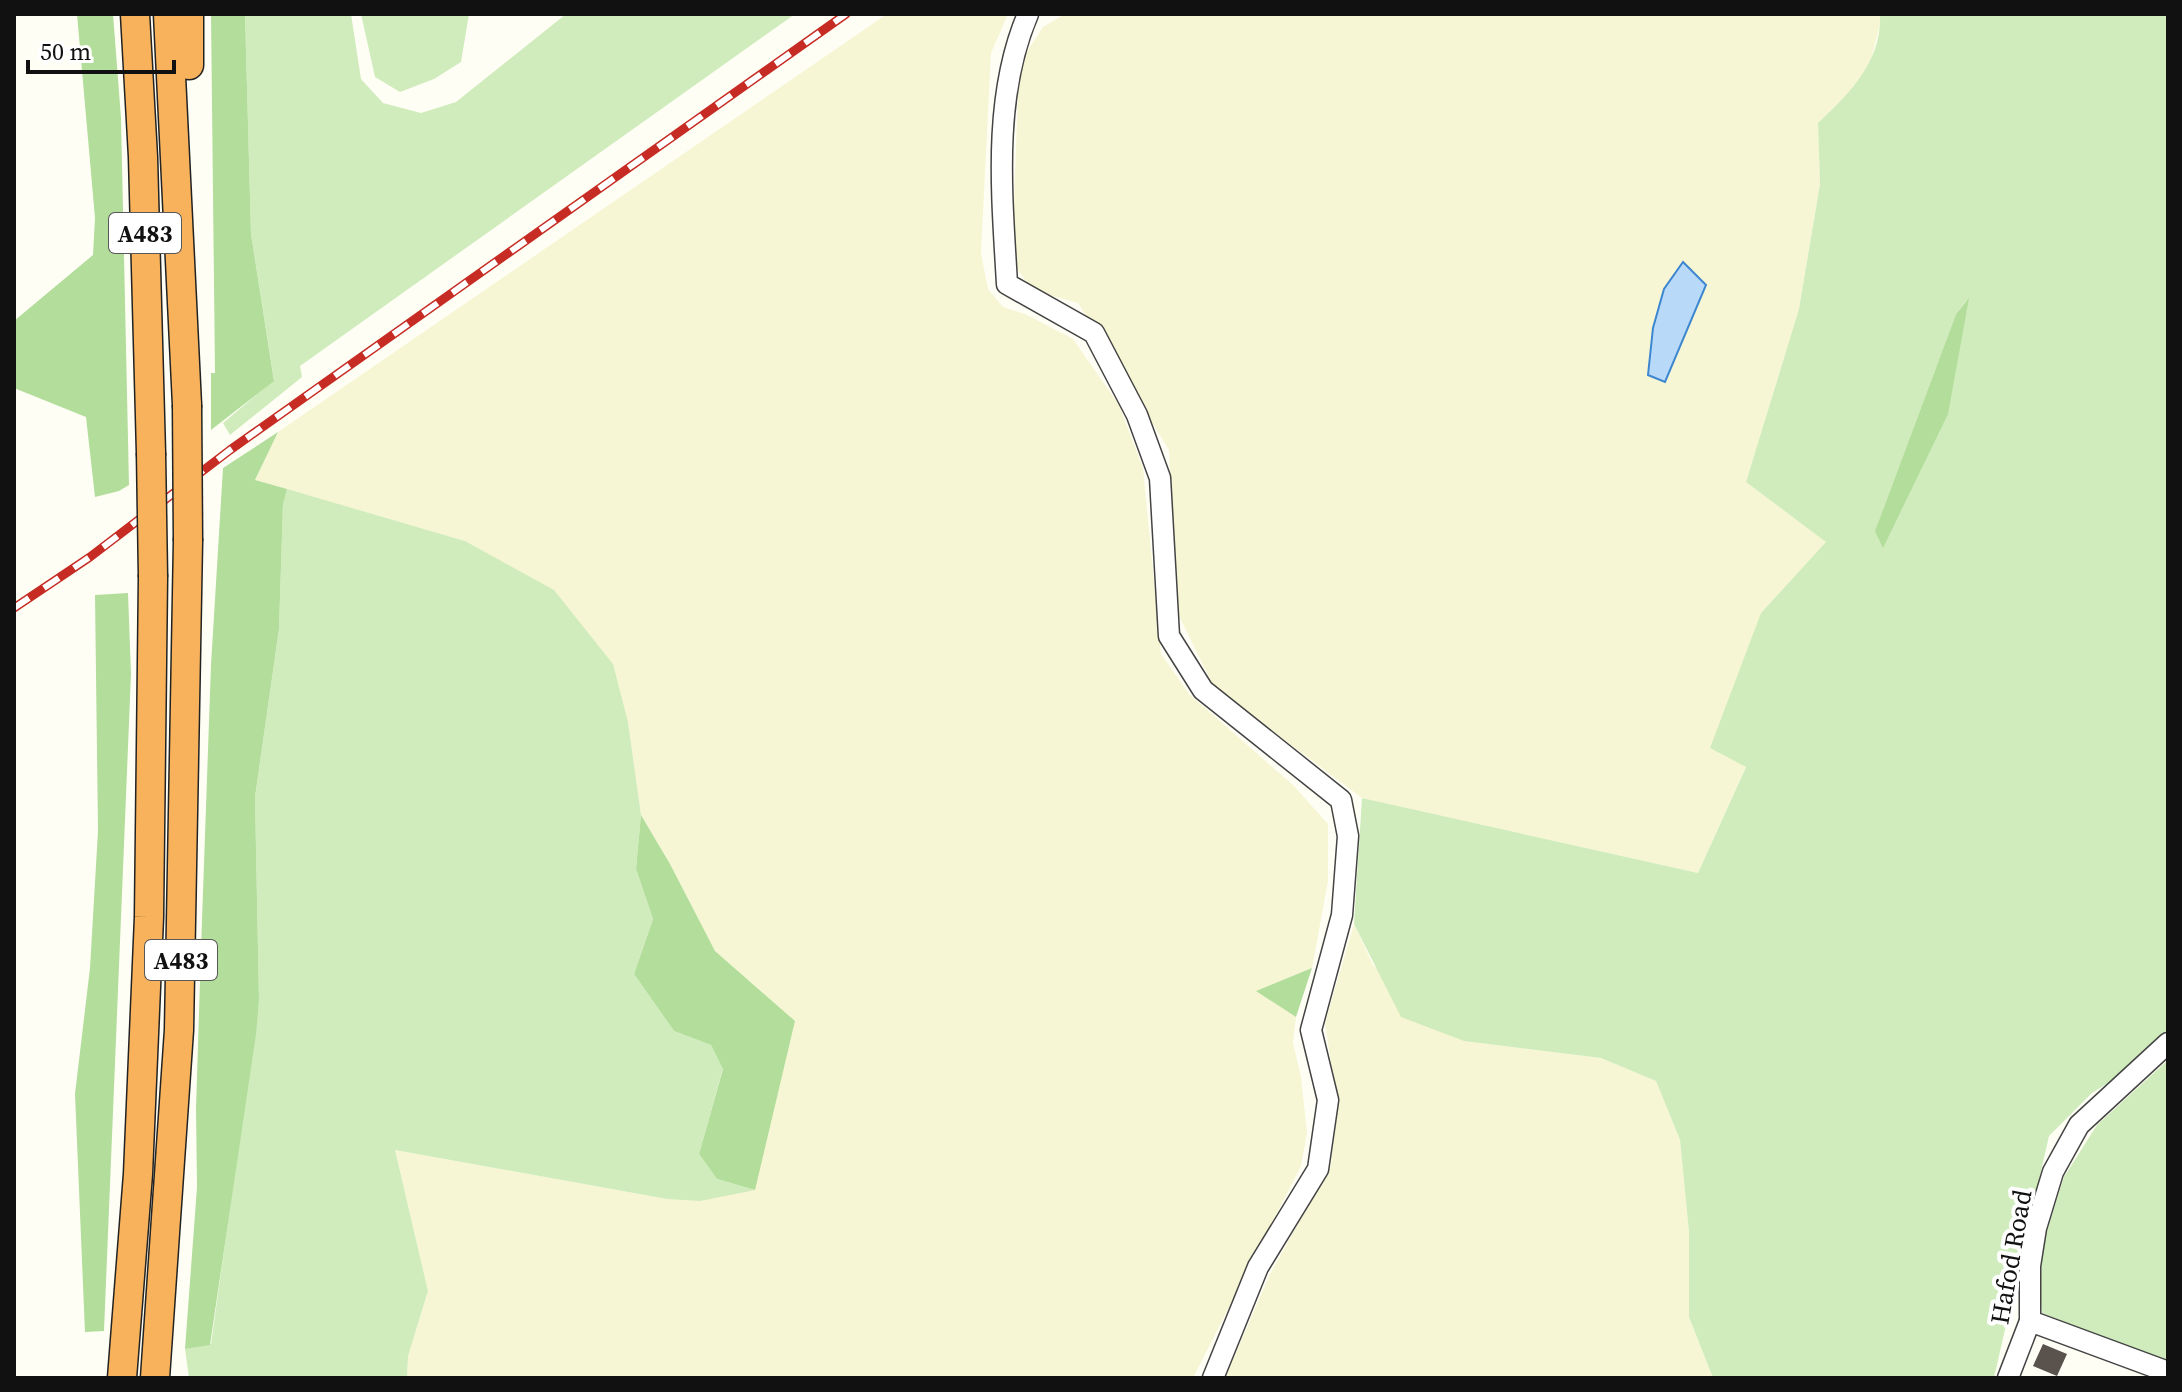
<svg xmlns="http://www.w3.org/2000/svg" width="2182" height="1392" viewBox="0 0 2182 1392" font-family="'Source Serif 4',serif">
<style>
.farmland{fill:#f6f6d4;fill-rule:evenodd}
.green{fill:#d0ecbc;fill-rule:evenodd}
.forest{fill:#b2dd9b}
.water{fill:#b8daf8;stroke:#3d87d1;stroke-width:2}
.building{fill:#5a534d}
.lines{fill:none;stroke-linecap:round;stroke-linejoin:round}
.minor-casing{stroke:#444;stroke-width:23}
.highway-casing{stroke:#222;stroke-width:31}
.minor{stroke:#fff;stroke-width:20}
.highway{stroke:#f7b25b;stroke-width:28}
.rail-casing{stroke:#c62c24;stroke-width:9}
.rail{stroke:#fff;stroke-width:6;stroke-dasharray:18;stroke-linecap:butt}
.highway-bridge-casing{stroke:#222;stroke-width:31;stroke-linecap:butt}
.highway-bridge{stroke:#f7b25b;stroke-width:28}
.labels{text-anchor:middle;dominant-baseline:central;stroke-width:8;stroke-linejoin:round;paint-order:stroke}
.shield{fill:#fff;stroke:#585858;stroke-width:2}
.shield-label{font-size:24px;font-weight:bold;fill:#111}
.street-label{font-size:26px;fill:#111;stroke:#fff}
</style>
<rect width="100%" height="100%" fill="#fffef5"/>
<!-- farmland -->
<g class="farmland">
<path d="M887,14H1008L991,53L981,253L988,289L1003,307L1025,314L1073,339L1119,405L1143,468L1161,654L1190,695L1293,785L1328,824V881L1312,968L1257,991L1296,1017L1293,1043L1301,1077L1307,1133L1301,1166L1193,1378H407L408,1356L428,1291L395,1150L667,1199L754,1190L795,1021L715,951L670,864L641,815L628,722L465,541L255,480L278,432Z"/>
<path d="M1065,14H1880V24L1869,67L1849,94L1818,123L1820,184L1799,309L1746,482L1827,542L1761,613L1746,766L1698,873L1362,798L1214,687L1176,610L1169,450L1078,303L1032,290L1012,261L1019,64L1043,27ZM1683,262L1706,285L1679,345Z"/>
<path d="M1354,924L1373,965L1464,1041L1601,1058L1656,1081L1680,1140L1689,1232V1317L1713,1378H1225L1270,1274L1331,1165L1336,1097L1325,1023Z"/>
</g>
<!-- green -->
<g class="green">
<path d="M245,14H351L361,79L383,103L421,113L456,102L566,14H795L300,366L302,377L230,435L223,423L274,380L251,234Z"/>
<path d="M361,14H469L461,62L434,79L400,92L375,77Z"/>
<path d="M1880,14H2168V1031L2129,1070L2092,1093L2049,1136L1994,1378H1713L1689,1317V1232L1680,1140L1656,1081L1601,1058L1464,1041L1401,1017L1354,924L1362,798L1698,873L1746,767L1710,748L1761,613L1826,542L1746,482L1799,309L1820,184L1818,123C1850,93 1882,61 1880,14ZM1967,300L1875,531L1956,314Z"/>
<path d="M287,489L465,541L554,590L613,664L628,722L641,815L636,869L653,919L634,974L674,1031L711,1045L723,1068L699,1154L717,1179L755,1190L700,1201L667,1199L395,1150L428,1291L408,1356L407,1378H189L185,1349L211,1344L259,1000L255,797L279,629L283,503Z"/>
<path d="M2168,1060V1363L2042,1313L2036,1265L2064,1177L2097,1125Z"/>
</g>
<!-- forest -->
<g class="forest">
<path d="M77,14H113L121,118L129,485L119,491L95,497L86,417L14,388V321L93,255L95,218Z"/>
<path d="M211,14H245L251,234L274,381L211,430V373H215Z"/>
<path d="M1969,298L1948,414L1883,548L1875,531L1956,314Z"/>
<path d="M278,432L255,480L287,489L283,504L279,629L255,797L259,1000L256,1034L210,1345L185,1349L197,1187L196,1109L201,949L211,665L223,468Z"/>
<path d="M128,593L131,674L104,1331L85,1332L75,1094L90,968L98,831L95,595Z"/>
<path d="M641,815L670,864L715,951L795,1021L755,1190L717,1179L699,1154L723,1069L711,1045L674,1031L634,974L653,919L636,869Z"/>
<path d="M1312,968L1296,1017L1256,991Z"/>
</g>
<!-- water -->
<path class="water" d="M1683,262L1706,285L1665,382L1648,375L1653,328L1664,289Z"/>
<!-- building -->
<path class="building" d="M2043,1344L2067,1354L2057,1376L2033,1366Z"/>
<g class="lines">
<defs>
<g id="minor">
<path d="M1028,14C992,98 1002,195 1007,284L1094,333L1137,415L1160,478L1169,636L1203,690L1341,800L1348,836L1342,915L1311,1030L1328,1100L1318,1169L1258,1267L1213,1378"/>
<path d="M2030,1321L2168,1372"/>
<path d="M2008,1378L2030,1321V1266L2036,1228L2053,1172L2079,1125L2168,1043"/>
</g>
<g id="highway">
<path d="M135,14L143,157L151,453"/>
<path d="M168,14L187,405"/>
<path d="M189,14V65"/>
<path d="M122,1378L138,1174L149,917L153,577"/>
<path d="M155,1378L179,1030L188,541"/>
</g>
</defs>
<!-- minor casing -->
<use href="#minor" class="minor-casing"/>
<!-- highway casing -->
<use href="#highway" class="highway-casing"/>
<!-- minor -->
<use href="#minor" class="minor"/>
<!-- highway -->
<use href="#highway" class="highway"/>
<defs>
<path id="rail" d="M14,608L90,557L230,450L846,14"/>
</defs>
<!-- rail casing -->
<use href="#rail" class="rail-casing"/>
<!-- rail -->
<use href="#rail" class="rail"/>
<defs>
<g id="highway-bridge">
<path d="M187,405L188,541"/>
<path d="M151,453L153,577"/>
</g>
</defs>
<!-- highway-bridge casing -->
<use href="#highway-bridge" class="highway-bridge-casing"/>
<!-- highway-bridge -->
<use href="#highway-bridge" class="highway-bridge"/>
</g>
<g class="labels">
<!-- shield labels -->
<g class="shield">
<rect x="109" y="213" width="72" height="40" rx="6"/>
<rect x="145" y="940" width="72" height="40" rx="6"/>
</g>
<g class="shield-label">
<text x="145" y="233">A483</text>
<text x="181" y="960">A483</text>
</g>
<!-- street labels -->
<g class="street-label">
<text transform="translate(2011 1257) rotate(-80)">Hafod Road</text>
</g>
</g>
<!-- border -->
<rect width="2182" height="1392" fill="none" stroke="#111111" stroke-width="32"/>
<!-- scale -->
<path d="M28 60v12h146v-12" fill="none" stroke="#111111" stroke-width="4"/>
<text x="40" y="60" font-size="24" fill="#111111" stroke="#ffffff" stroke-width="6" paint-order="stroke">50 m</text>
</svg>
